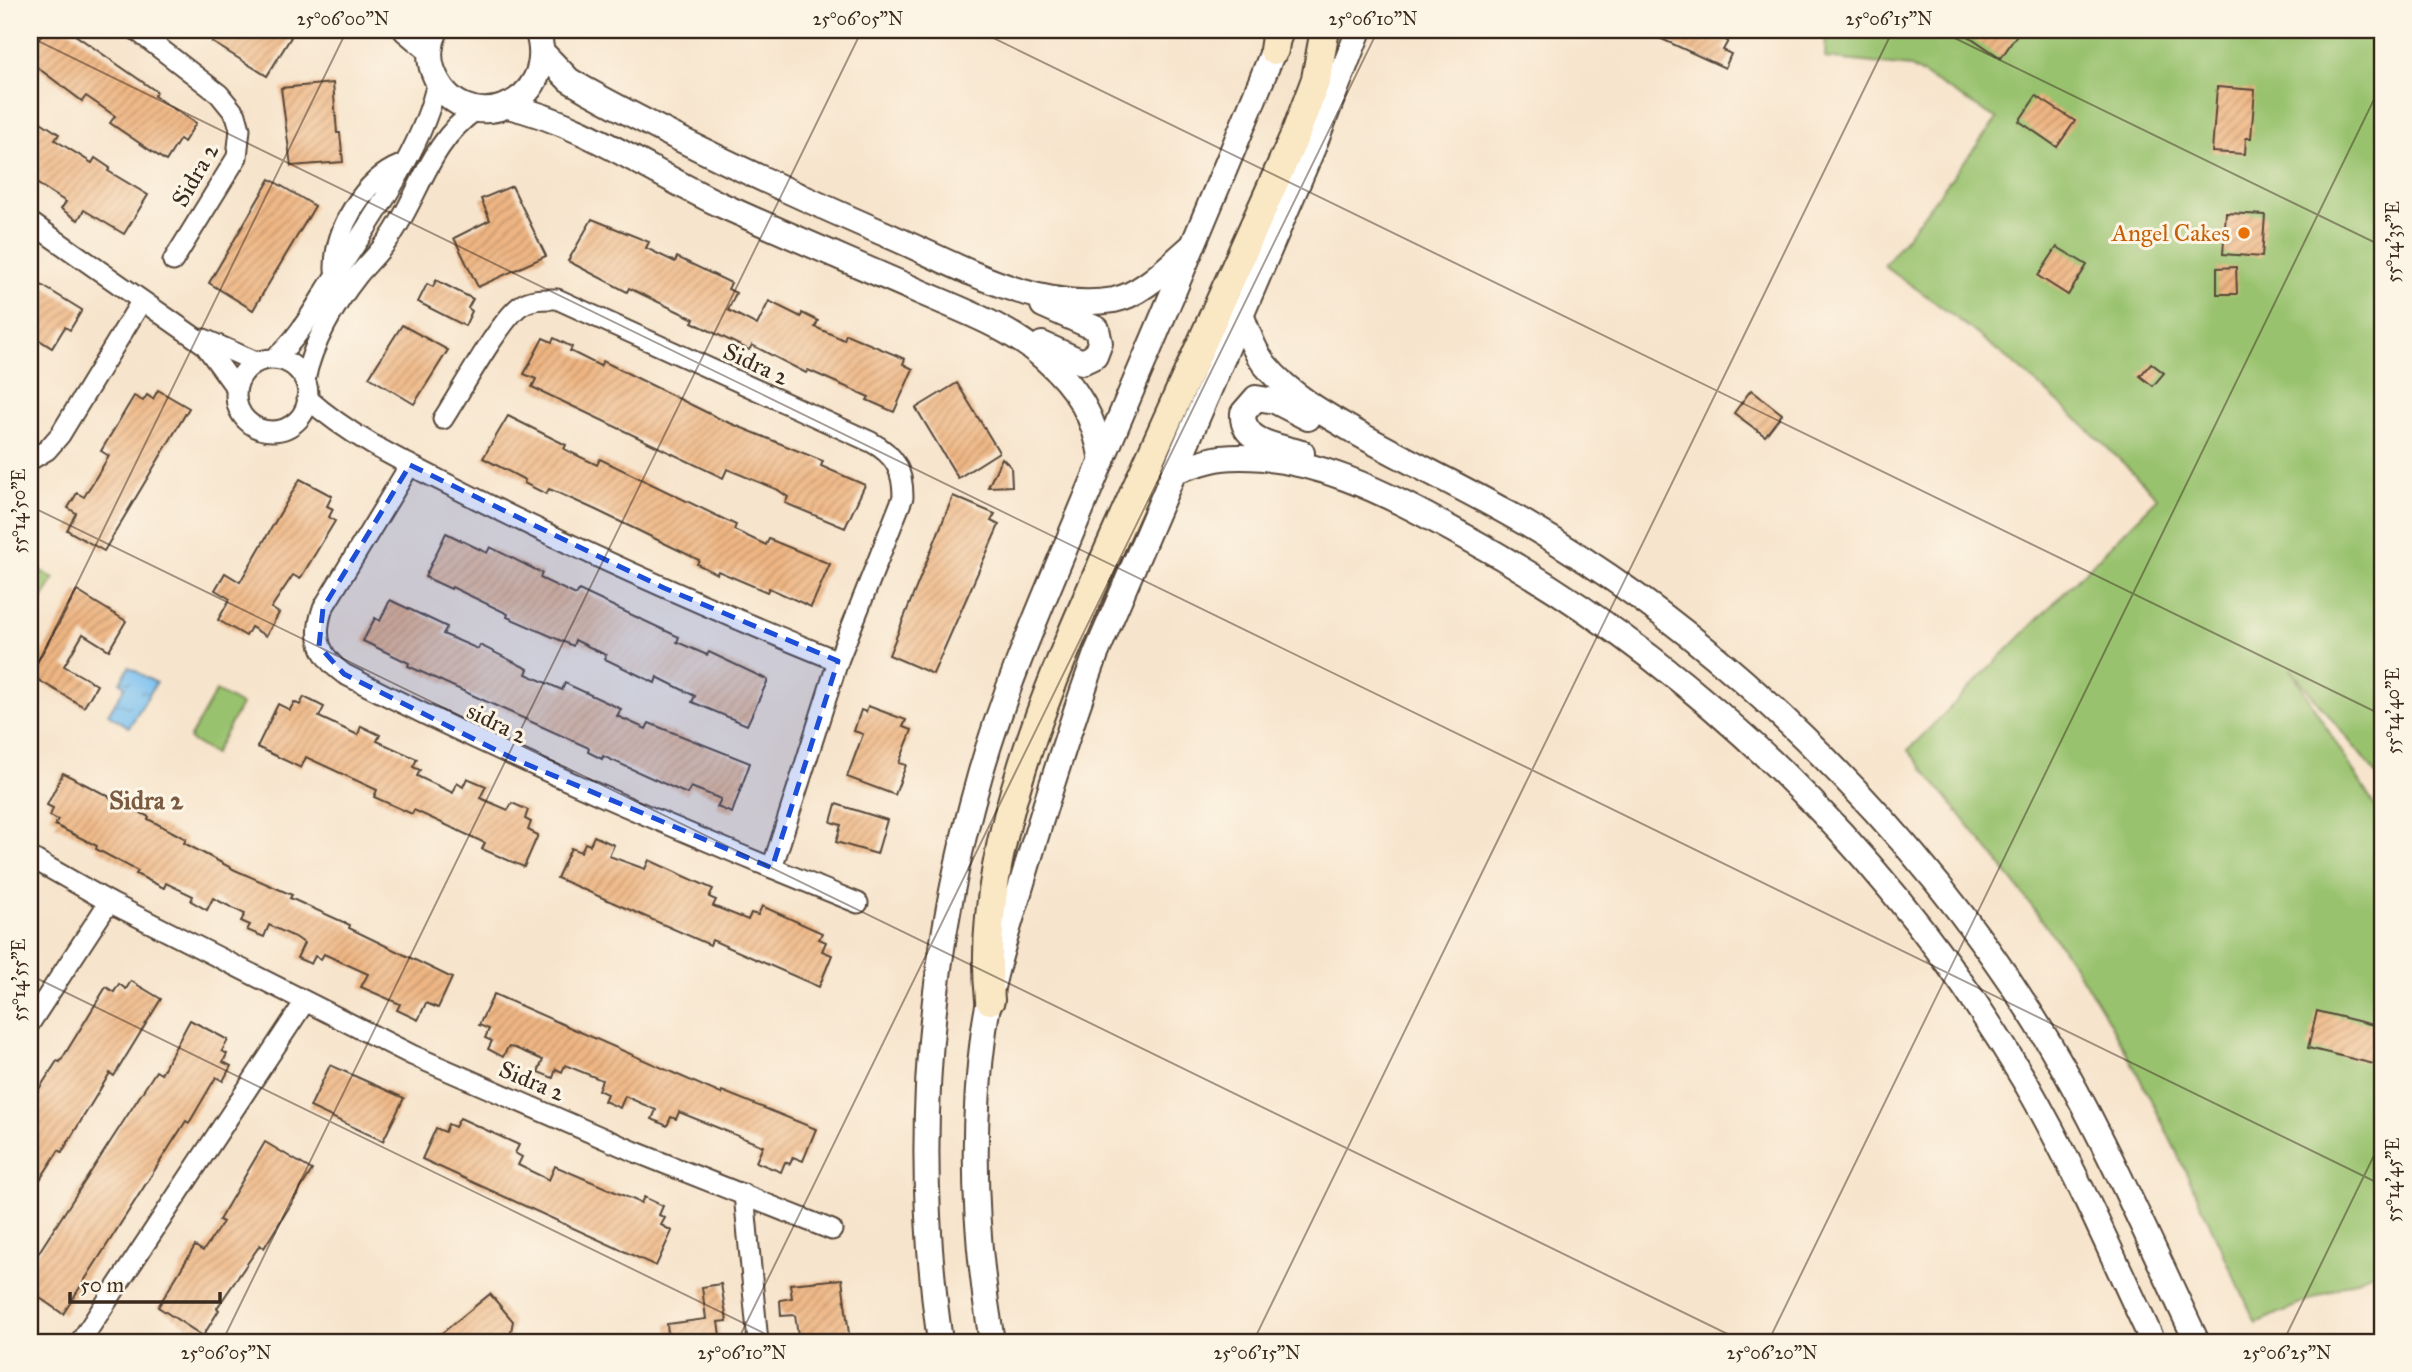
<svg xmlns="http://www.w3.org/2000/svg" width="2412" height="1372" viewBox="0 0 2412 1372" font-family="'IM FELL Great Primer',serif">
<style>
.green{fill:#99c26e;stroke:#6a7646;stroke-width:2}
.water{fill:url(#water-ripples);stroke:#5a7588;stroke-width:2}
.building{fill:url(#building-hatch)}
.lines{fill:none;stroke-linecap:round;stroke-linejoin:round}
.minor-casing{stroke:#574638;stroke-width:23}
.tertiary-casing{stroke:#574638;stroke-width:28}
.secondary-casing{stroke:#574638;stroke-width:32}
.minor{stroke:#fff;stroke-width:19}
.tertiary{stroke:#fff;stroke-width:24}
.secondary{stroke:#fae7c3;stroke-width:28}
.marked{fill:#1d4ed8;fill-opacity:0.2;stroke:#1d4ed8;stroke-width:5;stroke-dasharray:14 9;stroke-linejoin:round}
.ticks{fill:none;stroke:#3b2a1e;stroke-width:2;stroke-opacity:0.45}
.food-dot{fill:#e8710a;stroke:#fcf5e5;stroke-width:2.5}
.labels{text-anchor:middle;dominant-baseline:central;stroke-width:6;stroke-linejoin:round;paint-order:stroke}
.street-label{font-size:24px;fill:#3b2a1e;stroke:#fcf5e5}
.food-label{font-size:24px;fill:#c56008;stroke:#fcf5e5;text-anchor:end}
.neighbourhood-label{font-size:26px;font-weight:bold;fill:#7a5b41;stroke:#fcf5e5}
.neatline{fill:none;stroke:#3b2a1e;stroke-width:2.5}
.ticks-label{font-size:18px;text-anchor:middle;fill:#3b2a1e}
</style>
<defs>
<pattern id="water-ripples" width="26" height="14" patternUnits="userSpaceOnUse" patternTransform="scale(1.75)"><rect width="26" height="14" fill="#79c0f1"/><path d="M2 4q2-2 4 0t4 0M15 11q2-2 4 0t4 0" fill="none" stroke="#649cc3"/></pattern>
<pattern id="building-hatch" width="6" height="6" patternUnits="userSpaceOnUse" patternTransform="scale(1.75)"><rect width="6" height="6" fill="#efb683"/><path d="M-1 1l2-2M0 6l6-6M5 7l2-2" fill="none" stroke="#c3946b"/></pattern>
</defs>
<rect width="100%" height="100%" fill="#fcf5e5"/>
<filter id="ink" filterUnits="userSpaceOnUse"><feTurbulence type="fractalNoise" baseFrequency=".0143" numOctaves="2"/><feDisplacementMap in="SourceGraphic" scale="14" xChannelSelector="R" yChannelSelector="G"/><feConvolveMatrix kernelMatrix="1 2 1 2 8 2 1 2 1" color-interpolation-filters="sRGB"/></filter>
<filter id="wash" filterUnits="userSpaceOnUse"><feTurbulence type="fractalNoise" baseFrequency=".00686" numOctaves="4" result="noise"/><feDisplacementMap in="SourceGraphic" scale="28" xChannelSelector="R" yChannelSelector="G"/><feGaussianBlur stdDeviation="1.57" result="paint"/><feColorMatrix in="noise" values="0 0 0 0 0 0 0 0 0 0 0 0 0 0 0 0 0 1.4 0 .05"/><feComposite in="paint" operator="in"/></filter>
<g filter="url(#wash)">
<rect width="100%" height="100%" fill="#f7e4cc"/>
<!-- green -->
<g class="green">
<path d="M1826,30H2382V781L2290,668L2382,818V1269L2256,1323C2207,1220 2162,1112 2104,1013C2048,919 1976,835 1908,750L2158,498C2074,411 1984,334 1884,266L1997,119L1911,67L1825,58Z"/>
<path d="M30,564L54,579L32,616L30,615Z"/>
<path d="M216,691L241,705L214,754L189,739Z"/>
</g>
<!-- water -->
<path class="water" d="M129,667L156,683L129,727L108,714L125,687L120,682Z"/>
<g id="blocks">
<!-- building -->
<g class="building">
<path d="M45,30H68L157,92L154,96L196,123L184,142L180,139L166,161L110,123L115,116L86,96L82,101L30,62V52Z"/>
<path d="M220,30H279L291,37L267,76L212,42Z"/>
<path d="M1642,30H1704L1728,41L1723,50L1731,54L1725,68Z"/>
<path d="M1960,30H2020L2001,58Z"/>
<path d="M333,83L337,133H340L343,162L291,166L281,88Z"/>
<path d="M2217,87L2255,90L2251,138H2246L2245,154L2212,152Z"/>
<path d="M2036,96L2075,121L2057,147L2019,121Z"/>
<path d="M30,115L59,134L55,140L92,163L95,158L110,168L108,171L148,195L124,234L84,210L78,220L61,209L66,202L30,179Z"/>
<path d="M270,179L315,206L253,310L209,283Z"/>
<path d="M512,186L546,256L478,287L454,238L490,220L481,199Z"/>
<path d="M2226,213L2265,215L2262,257L2223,254Z"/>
<path d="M592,219L649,242L646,248L675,262L677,257L731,283L728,289L736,293L728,310L757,325L769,301L801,317L802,313L818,321L815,327L844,340L846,334L905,359L903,364L913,369L894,412L867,400L869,397L808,370L806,373L752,345L749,350L692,322L694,319L629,288L627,292L568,261Z"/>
<path d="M2057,247L2087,265L2068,295L2038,276Z"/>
<path d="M2236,267L2237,294H2217V268Z"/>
<path d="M30,278L82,310L70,330L65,327L52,348L30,334Z"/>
<path d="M436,280L473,299L468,308L472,311L465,326L418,302L427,284L433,287Z"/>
<path d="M402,325L448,350L414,404L369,377Z"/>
<path d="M543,338L552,342L554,338L572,347L570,351L600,366L603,361L720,419L823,461L821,466L865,485L845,528L785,503L788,497L778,490L727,469L723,478L532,387L536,379L524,374Z"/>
<path d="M2151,363L2164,373L2153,386L2140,376Z"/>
<path d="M957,383L999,452L958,478L916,408Z"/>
<path d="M158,390L189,408L104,551L67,530L76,513L68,508L77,493L84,497L109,456L101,451L134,396L143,401L147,395L153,399Z"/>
<path d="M1751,390L1782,414L1765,436L1734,413Z"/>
<path d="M508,416L566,445L564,449L597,465L600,459L736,525L734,530L766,545L769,539L830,564L811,607L769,588L767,592L718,571L717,574L697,564L699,560L596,510L554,491L549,489L546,494L524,483L525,480L483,458Z"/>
<path d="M1002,458L1011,467L1012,486L988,487Z"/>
<path d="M300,479L332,496L327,506L333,509L329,517L335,521L300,579L293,575L271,608L279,613L266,636L251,627L246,636L218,620L230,599L215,590L225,573L240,582Z"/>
<path d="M953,496L995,514L991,521L999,525L933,674L889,655Z"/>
<path d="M446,533L487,553L490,547L542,573L540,578L576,595L579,590L679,637L677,642L707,655L709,652L768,680L747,725L692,702L695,696L657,677L655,683L605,659L606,655L575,640L573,646L507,617L508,614L452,587L451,589L425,577Z"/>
<path d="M77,591L126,621L109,650L83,634L64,666L97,685L84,707L30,675Z"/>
<path d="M390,600L447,627L443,634L478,649L480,645L528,669L526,674L562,690L565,683L621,709L617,716L646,729L649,723L750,763L732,813L717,807L721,799L691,787L687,794L603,756L602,759L588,752L589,748L408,666L409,663L363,641L375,618L380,621Z"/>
<path d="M304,697L324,707L319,717L358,735L361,726L380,735L377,741L417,759L413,767L420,770L417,776L453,793L457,783L463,787L467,778L486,786L480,798L508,810L512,803L528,810L525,819L531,822L528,830L538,835L524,867L482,849L485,843L414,810L412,814L374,797L377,790L306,757L301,768L257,747L278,704L290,710L294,702L300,705Z"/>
<path d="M868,706L906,720L903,727L912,730L899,763L906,765L895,795L847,777L863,734L854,731L861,710L866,712Z"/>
<path d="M63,773L149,817L148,819L186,839L184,843L235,870L292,895L290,898L350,925L349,928L452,978L438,1008L426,1003L418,1020L397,1010L400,1004L361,987L368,974L324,954L321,959L315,956L311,964L297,958L304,943L297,938L269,925L264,937L247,930L250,925L241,921L245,914L213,898L207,910L191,901L193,896L166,883L164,888L136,874L138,871L96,849L97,846L55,825L58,820L50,816L53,808L47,805Z"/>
<path d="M836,804L887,820L877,854L836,842L841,825L831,822Z"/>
<path d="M594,836L614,845L609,856L645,869L649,860L713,889L709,897L716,900L713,906L748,920L751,913L758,915L762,906L822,933L819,939L826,942L822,951L832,955L819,987L712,940L710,945L557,878L571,848L581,852L585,843L590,845Z"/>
<path d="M131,981L161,999L114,1076L110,1073L62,1152L59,1150L30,1195V1103L57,1061L60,1062L106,987L114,992L119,984L126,989Z"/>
<path d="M494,994L721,1094L722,1091L816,1129L803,1161L793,1157L790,1164L785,1162L781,1172L756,1162L763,1146L679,1112L676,1119L671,1117L667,1126L652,1119L656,1110L625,1096L620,1108L604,1101L607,1094L598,1090L602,1080L565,1065L562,1072L556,1069L553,1078L538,1072L543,1060L515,1048L508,1047L503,1057L488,1049L492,1041L485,1038L489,1029L479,1025Z"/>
<path d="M2317,1011L2382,1027V1066L2308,1048Z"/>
<path d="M190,1020L228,1040L222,1051L227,1054L223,1062L231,1066L223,1081L216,1077L189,1123L186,1121L63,1314L30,1291V1266L156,1071L161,1074Z"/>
<path d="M330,1065L404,1098L383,1141L310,1107Z"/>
<path d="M460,1118L519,1145L515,1153L522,1157L518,1165L549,1180L555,1166L641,1203L644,1197L663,1206L659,1215L665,1218L661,1225L672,1231L656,1266L422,1159L436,1128L445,1132L448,1124L455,1127Z"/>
<path d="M265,1142L312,1170L264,1248L260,1245L217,1308L219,1310L203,1336L158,1307L195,1246L203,1251L223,1222L219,1220Z"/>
<path d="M842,1279L850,1342H799L795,1315L781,1316L780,1300L792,1298L790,1284Z"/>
<path d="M721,1284L727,1321L718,1322L721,1342H669L667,1324L706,1319L702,1287Z"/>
<path d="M490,1294L513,1321L509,1342H431Z"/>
</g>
</g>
</g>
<g filter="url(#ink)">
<use href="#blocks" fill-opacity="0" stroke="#574638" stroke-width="2"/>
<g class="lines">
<defs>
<g id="minor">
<path d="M136,30L219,94L236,115L240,129L237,157L173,261"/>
<path d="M30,222L204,344L236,388"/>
<path d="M335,270C334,230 363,180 401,165"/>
<path d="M204,339L256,362"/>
<path d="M275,358C301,336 316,305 335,276C371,219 423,149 437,82"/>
<circle cx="272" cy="395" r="36"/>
<path d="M305,380C312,344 335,304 358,275C370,261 383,249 393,233C421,190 431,141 476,110"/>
<path d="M307,398C356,442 417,468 475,498C594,558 715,611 838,661"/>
<path d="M443,419C460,393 498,323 520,306C531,298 544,299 557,299L871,442C895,455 903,470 903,497L838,661L772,868"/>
<path d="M30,460L47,450L60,435L141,302"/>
<path d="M410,465L323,608C313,637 319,656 344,674C512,760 684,833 858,903"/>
<path d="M30,857L109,902L412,1055L633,1151L832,1230"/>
<path d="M30,1023L109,902"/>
<path d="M744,1194L758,1342"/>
<path d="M80,1342L304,1003"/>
</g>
<g id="tertiary">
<path d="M406,30L430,50"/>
<path d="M436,30C430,42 428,58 433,71C460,144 563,106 537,30"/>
<path d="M543,53L569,80L586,90C686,145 788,192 892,237C959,266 1038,313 1114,300C1144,294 1170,264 1192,246"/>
<path d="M508,106C584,124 649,171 719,204C785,234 852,262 918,291C961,310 1008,326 1044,358C1077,387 1095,417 1102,461"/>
<path d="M1241,314C1248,332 1254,352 1266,366C1291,396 1326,415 1359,434C1414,465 1471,491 1525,523C1602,568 1675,621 1742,680C1867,791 1981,922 2064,1069C2113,1157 2154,1251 2197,1342"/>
<path d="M1042,344L1082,362L1095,356L1100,343L1097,329L1043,305"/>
<path d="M1302,453C1279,446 1241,443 1243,413L1256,398L1275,401L1308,418"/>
<path d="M1174,471C1189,467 1206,460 1221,458C1308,450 1391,496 1464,536C1697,663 1893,856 2027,1085C2075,1168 2112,1256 2153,1342"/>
<path d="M940,1342C913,1152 927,960 980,775C1007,680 1048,590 1086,498C1151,343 1218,190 1280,34"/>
<path d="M992,1342C975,1241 970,1133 984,1030C991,978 1009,927 1024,876C1046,802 1069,728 1096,654L1312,150L1359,30"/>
</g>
<g id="secondary">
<path d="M1274,50L1277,30"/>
<path d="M990,1000C972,835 1071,636 1137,487C1189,369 1242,252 1295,135L1316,79L1325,30"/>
</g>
</defs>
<!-- minor casing -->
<use href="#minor" class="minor-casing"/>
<!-- tertiary casing -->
<use href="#tertiary" class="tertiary-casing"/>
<!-- secondary casing -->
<use href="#secondary" class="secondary-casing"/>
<!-- minor -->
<use href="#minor" class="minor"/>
<!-- tertiary -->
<use href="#tertiary" class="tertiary"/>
<!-- secondary -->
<use href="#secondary" class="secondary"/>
</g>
</g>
<!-- marked area -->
<path class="marked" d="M410,465L664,588L838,661L772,868L512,758L344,674L319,646L323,608Z"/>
<!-- ticks -->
<path class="ticks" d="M977,30L2382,715M1938,30L2382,246M30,37L2382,1185M30,506L1744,1342M30,680L347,30M30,975L782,1342M222,1342L862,30M737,1342L1378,30M1253,1342L1893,30M1768,1342L2382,83M2283,1342L2382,1139"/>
<!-- markers -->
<circle class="food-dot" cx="2244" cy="233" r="7"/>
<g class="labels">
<!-- street labels -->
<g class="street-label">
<text transform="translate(195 175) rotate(-60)">Sidra 2</text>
<text transform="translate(756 364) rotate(25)">Sidra 2</text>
<text transform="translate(497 723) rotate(26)">sidra 2</text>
<text transform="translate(532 1081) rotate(23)">Sidra 2</text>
</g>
<!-- food labels -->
<g class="food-label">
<text x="2230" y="233">Angel Cakes</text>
</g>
<!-- neighbourhood labels -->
<g class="neighbourhood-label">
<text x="146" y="800">Sidra 2</text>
</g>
</g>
<!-- margin -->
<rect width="2412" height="1372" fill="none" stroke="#fcf5e5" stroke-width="77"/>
<!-- scale -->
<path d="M70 1292v10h150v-10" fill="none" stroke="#3b2a1e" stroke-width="3.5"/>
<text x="80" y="1292" font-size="21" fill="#3b2a1e" stroke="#fcf5e5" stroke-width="5" paint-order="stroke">50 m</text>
<rect x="38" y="38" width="2336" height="1296" class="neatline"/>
<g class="ticks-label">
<text x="343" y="25">25°06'00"N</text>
<text x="858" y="25">25°06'05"N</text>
<text x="1373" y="25">25°06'10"N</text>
<text x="1889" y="25">25°06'15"N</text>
<text transform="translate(2393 242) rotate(-90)" y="6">55°14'35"E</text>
<text transform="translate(19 511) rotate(-90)" y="6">55°14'50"E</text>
<text transform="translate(2393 711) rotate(-90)" y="6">55°14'40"E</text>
<text transform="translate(19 980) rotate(-90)" y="6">55°14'55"E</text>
<text transform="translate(2393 1180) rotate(-90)" y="6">55°14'45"E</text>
<text x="226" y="1359">25°06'05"N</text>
<text x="742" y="1359">25°06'10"N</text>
<text x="1257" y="1359">25°06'15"N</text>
<text x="1772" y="1359">25°06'20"N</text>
<text x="2287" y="1359">25°06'25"N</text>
</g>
</svg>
